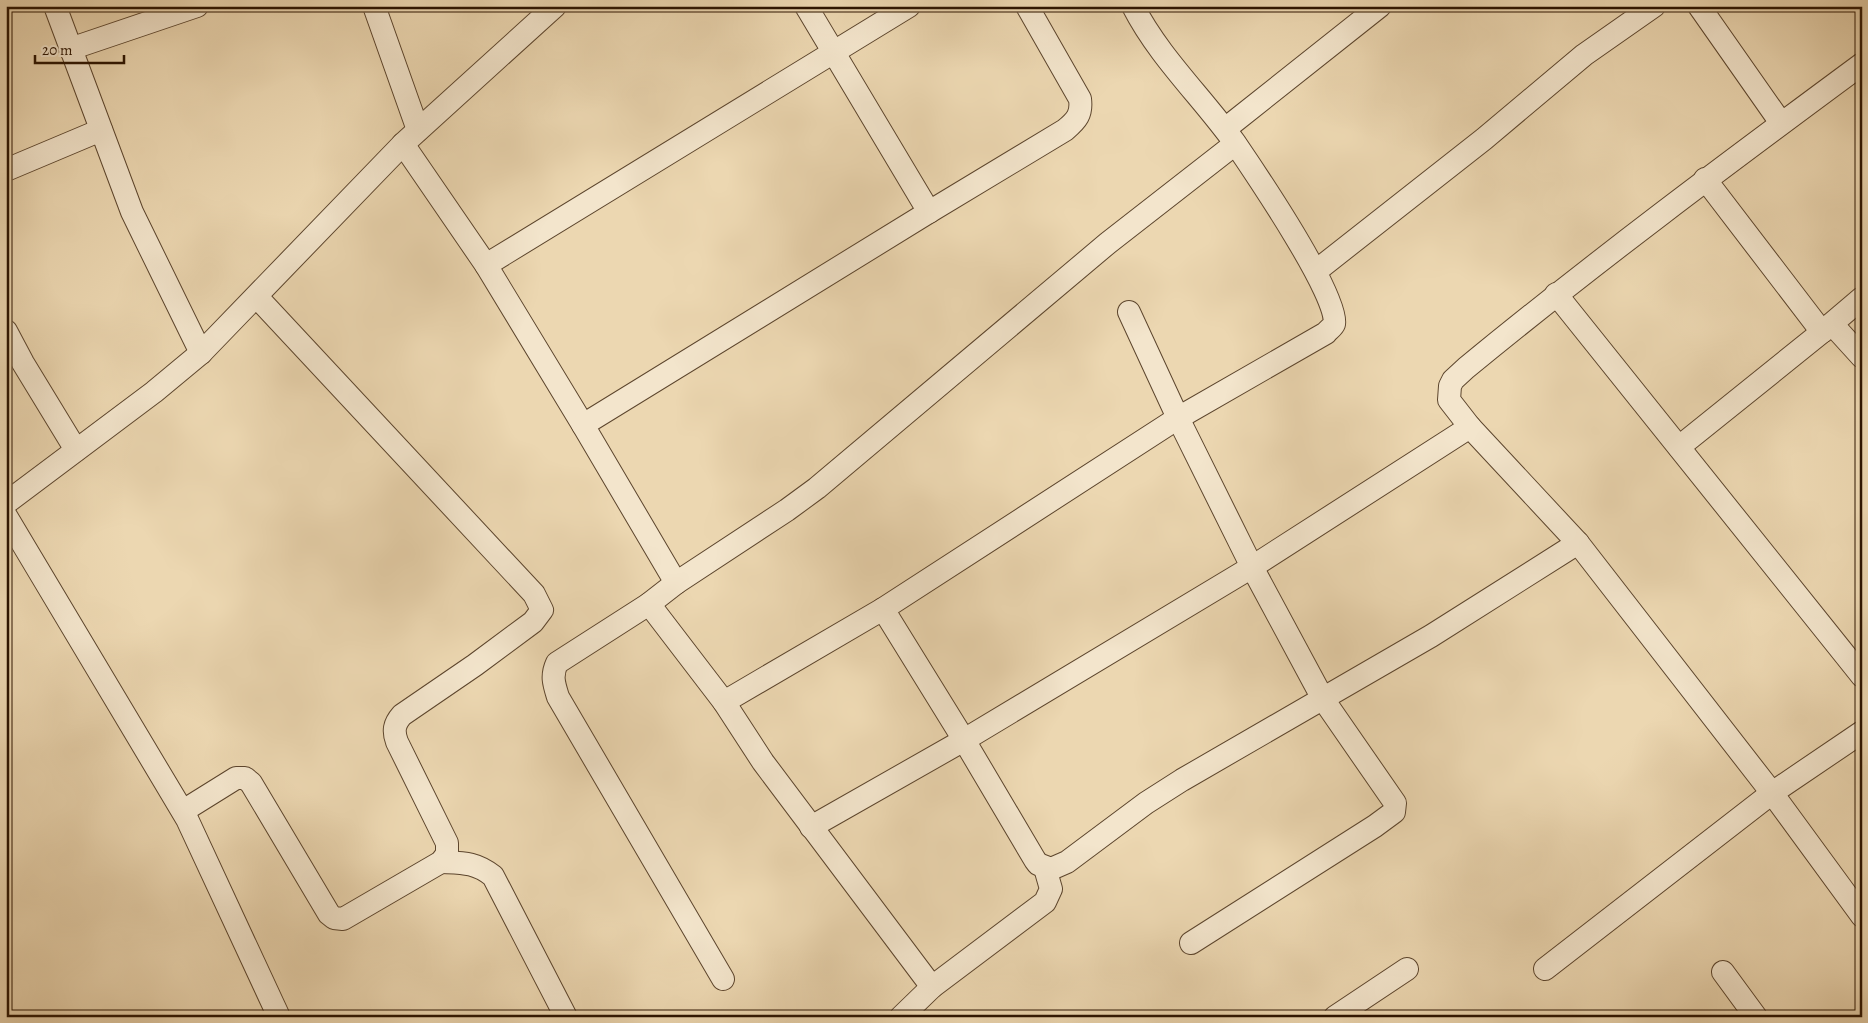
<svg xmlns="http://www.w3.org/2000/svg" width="1868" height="1023" viewBox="0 0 1868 1023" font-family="Alegreya,serif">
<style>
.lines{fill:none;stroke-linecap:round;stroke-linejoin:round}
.street-casing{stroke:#5c452d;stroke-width:24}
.street{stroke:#f3e5cc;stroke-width:22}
</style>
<rect width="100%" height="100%" fill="#ecd7b1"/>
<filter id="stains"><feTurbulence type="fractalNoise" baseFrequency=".004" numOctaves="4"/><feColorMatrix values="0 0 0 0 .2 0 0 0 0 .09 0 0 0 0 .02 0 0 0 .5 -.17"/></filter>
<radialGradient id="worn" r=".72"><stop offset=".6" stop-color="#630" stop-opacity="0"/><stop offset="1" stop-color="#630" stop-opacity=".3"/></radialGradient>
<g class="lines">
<defs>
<g id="street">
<path d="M55,6L132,212L201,353"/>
<path d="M374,6L418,130"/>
<path d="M806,6L929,212"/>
<path d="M1699,6L1781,123"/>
<path d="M70,49L197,6"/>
<path d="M1862,64C1728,163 1595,262 1466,368L1453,380L1450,386L1449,400L1470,427L1578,543L1772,793L1862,916"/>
<path d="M1225,129L1380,6"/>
<path d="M403,144L486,265L583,425L676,583"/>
<path d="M6,170L101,130"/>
<path d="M1705,179L1822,332"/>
<path d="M486,265L909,6"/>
<path d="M1316,271L1484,139L1584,55L1654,6"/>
<path d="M1556,294L1862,676"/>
<path d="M1129,312L1178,418L1252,567L1323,699L1395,803L1394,812L1375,826L1191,943"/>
<path d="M1832,324L1862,357"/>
<path d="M6,331L23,363L76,450"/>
<path d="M583,425L929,212L1065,130C1077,120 1082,114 1080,99L1027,6"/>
<path d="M1679,447L1822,332L1862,298"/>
<path d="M6,503L154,392L201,353L403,144L555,6"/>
<path d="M6,516L187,819L279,1017"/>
<path d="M649,604L724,702L763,762L932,987"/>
<path d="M883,609L964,740L1035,860L1038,864L1051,869L1067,862L1146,803L1182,780L1431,636L1578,543"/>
<path d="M724,702L883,609L1178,418L1326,333C1328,330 1333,327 1334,324C1342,300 1252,168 1235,143C1202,97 1159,57 1133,6"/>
<path d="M183,811L236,778H245L251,783L329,914L334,918L343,919L441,862L447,854V843L397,742C393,731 394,724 402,715L475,665L533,622L542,610L534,594L257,297"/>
<path d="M811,827L964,740L1252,567L1470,427"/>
<path d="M441,862C463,863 475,862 493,876L566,1017"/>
<path d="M1545,969L1772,793L1862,732"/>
<path d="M1723,972L1756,1017"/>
<path d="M723,979L558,697C554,684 551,676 557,663L649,604L676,583L787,510L817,488L1108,243L1235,144"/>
<path d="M901,1017L932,987L1045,902L1051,889L1045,868"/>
<path d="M1335,1017L1407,969"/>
</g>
</defs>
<!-- street casing -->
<use href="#street" class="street-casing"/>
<!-- street -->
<use href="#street" class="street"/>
</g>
<!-- margin -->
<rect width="1868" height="1023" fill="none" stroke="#ecd7b1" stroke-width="25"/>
<rect x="8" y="8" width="1853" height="1008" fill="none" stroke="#2c1401" stroke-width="2.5"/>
<rect x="12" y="12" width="1843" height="998" fill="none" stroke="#2c1401"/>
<!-- scale -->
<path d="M35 55v8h89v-8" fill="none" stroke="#2c1401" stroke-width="2.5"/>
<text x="42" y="55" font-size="15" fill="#2c1401" stroke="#f3e5cc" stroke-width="4" paint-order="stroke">20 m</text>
<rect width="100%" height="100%" filter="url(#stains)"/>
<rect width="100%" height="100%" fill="url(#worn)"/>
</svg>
